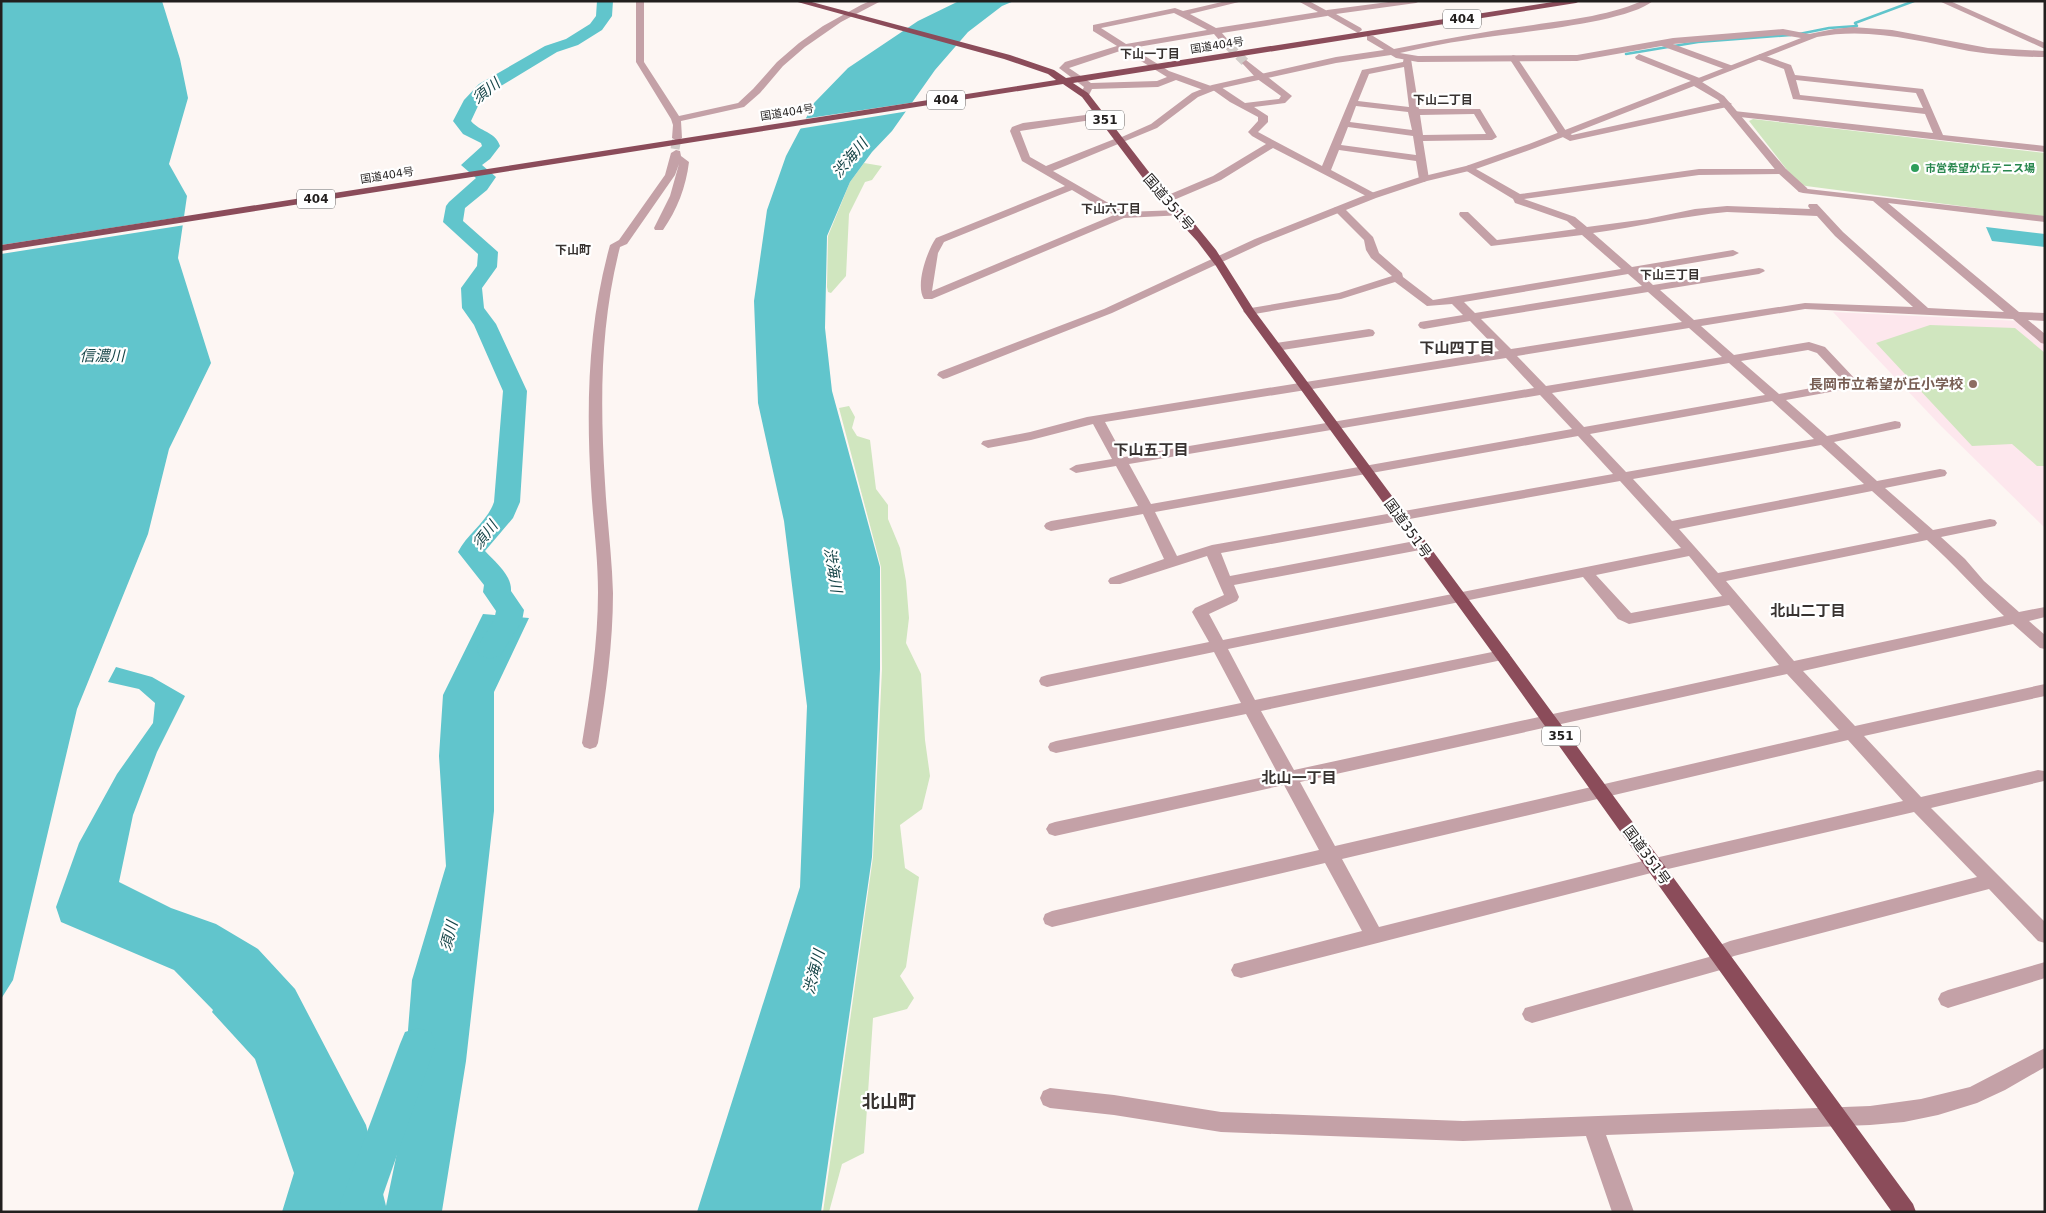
<svg xmlns="http://www.w3.org/2000/svg" width="2046" height="1213" font-family="'DejaVu Sans','Noto Sans JP',sans-serif">
<style>
.education{fill:#fde7ed}
.green{fill:#d0e6bf}
.water{fill:#61c5cc}
.pier{fill:#fdf6f3}
.lines{fill:none;stroke-linecap:round;stroke-linejoin:round}
.stream{stroke:#61c5cc;stroke-width:2.5}
.river{fill:#61c5cc;fill-rule:evenodd}
.minor-tunnel{stroke:#d1cbc8;stroke-width:9;stroke-dasharray:9 4.5;stroke-linecap:butt}
.minor{fill:#c4a1a7;fill-rule:evenodd}
.tertiary{fill:#c4a1a7;fill-rule:evenodd}
.trunk{fill:#8b4c5a;fill-rule:evenodd}
.leisure-dot{fill:#2e9e5b;stroke:#fff;stroke-width:2}
.education-dot{fill:#8d6e63;stroke:#fff;stroke-width:2}
.labels{text-anchor:middle;stroke-width:4.5;stroke-linejoin:round;paint-order:stroke}
.far-street-label{font-size:11px;fill:#221f1e;stroke:#fff}
.far-leisure-label{font-size:11px;font-weight:bold;fill:#27864d;stroke:#fff;text-anchor:start}
.shield{fill:#fff;stroke:#646262;stroke-width:1}
.shield-label{font-size:12px;font-weight:bold;fill:#221f1e}
.far-neighbourhood-label{font-size:12px;font-weight:bold;fill:#383331;stroke:#fff}
.street-label{font-size:14px;fill:#221f1e;stroke:#fff}
.education-label{font-size:14px;font-weight:bold;fill:#785e54;stroke:#fff;text-anchor:end}
.water-label{font-size:15px;font-style:italic;fill:#174548;stroke:#fff}
.neighbourhood-label{font-size:15px;font-weight:bold;fill:#383331;stroke:#fff}
.near-neighbourhood-label{font-size:18px;font-weight:bold;fill:#383331;stroke:#fff}
</style>
<rect width="100%" height="100%" fill="#fdf6f3"/>
<!-- education -->
<polygon class="education" points="1833,312 2019,321 2045,343 2045,528 1940,425"/>
<!-- green -->
<g class="green">
<polygon points="1753,119 2045,153 2045,217 1806,186 1798,184 1749,121"/>
<polygon points="864,163 882,166 872,180 865,182 849,214 846,276 831,293 828,292 827,287 828,236 850,182"/>
<polygon points="1930,325 2015,328 2045,353 2045,466 2037,466 2012,444 1972,446 1876,343"/>
<polygon points="849,406 855,417 852,428 857,436 870,440 876,489 888,505 888,519 900,548 906,581 909,618 906,643 921,674 925,740 930,776 922,809 900,825 905,868 919,877 906,967 900,976 914,998 907,1009 873,1018 864,1153 842,1164 829,1212 823,1212 873,857 882,669 881,567 839,408"/>
</g>
<!-- water -->
<g class="water">
<polygon points="1,1 162,1 180,59 188,98 169,164 187,196 178,258 211,363 169,449 148,534 77,709 13,980 1,999"/>
<polygon points="959,1 1014,1 1002,6 968,32 935,70 892,131 872,152 850,182 827,236 825,328 832,391 880,567 880,669 872,857 821,1212 697,1212 800,887 807,706 784,521 758,403 754,301 767,210 786,156 814,103 848,68 918,21"/>
<polygon points="1986,227 2045,234 2045,247 1992,241"/>
<polygon points="483,614 529,618 494,692 494,811 466,1061 442,1211 282,1212 294,1173 255,1059 212,1012 213,1010 174,970 61,922 56,907 79,843 117,774 153,723 155,703 139,689 108,682 116,667 152,677 185,696 157,752 133,815 119,882 171,908 216,924 258,949 295,989 366,1125 386,1206 399,1143 412,980 446,866 439,756 443,695"/>
</g>
<!-- pier -->
<g class="pier">
<polygon points="916,102 909,111 798,129 803,119"/>
<polygon points="187,216 185,225 1,254 1,245"/>
</g>
<g class="lines">
<!-- stream -->
<g class="stream">
<polyline points="1799,34 1829,28 1857,26 1855,23 1914,1"/>
<polyline points="1626,54 1698,42 1791,35"/>
</g>
<!-- river -->
<g class="river">
<path d="M597,1H613L612,16L602,30L578,45L557,52L491,92L478,106L471,121C480,132 495,131 500,146L490,159L482,165L496,177L487,190L465,208L463,221L498,252L497,267L482,288L484,308L496,324L527,391L520,502L513,518L485,551C495,562 512,575 511,591L524,610L522,621L500,656L490,659L480,656L476,649L494,620L496,611L483,592L484,585L458,552C467,534 488,521 494,502L503,391L474,325L462,308L461,288L477,266L478,254L443,222L446,206L449,202L476,178L461,165L482,146L481,143L463,134L453,121L464,100L479,84L545,46L566,39L590,24L596,16Z"/>
<polygon points="418,1028 431,1032 436,1044 377,1212 337,1212 400,1044 405,1032"/>
</g>
<!-- minor-tunnel -->
<g class="minor-tunnel">
<polyline points="1229,46 1246,63"/>
<polyline points="675,149 677,138"/>
</g>
<!-- minor -->
<g class="minor">
<polygon points="636,1 644,1 644,62 679,116 738,103 753,89 777,62 799,43 823,26 861,5 870,1 881,1 841,22 805,47 783,66 760,93 744,107 681,121 682,138 677,141 672,138 673,125 671,119 636,62"/>
<path d="M1226,1H1243L1190,14L1216,28L1318,12L1298,1H1309L1331,13L1327,16L1222,33L1233,46L1229,49L1226,48L1214,34L1132,48L1169,71L1211,86L1218,85L1245,103L1279,99L1281,96L1256,78L1242,63L1246,60L1292,96L1285,103L1254,107L1268,116V122L1258,132L1322,166L1362,70L1403,62L1404,57L1407,56L1411,59L1419,109H1480L1497,137L1492,140L1423,141L1429,179L1424,182L1419,179L1416,161L1339,150L1331,170L1376,194L1377,196L1372,199L1273,148L1221,180L1169,202H1161L1160,200L1161,198L1213,176L1266,144L1252,136L1248,132L1258,121V117L1230,102L1213,90L1206,91L1176,80L1158,87L1092,89L1088,97L1085,98L1080,95L1084,87L1059,68L1065,62L1117,46L1093,31V25L1175,8L1183,11ZM1174,13L1207,30L1126,44L1101,28ZM1123,50L1167,77L1157,81L1091,83L1069,68ZM1404,67L1409,107L1358,101L1369,74ZM1356,106L1408,112L1412,130L1350,122ZM1474,114L1486,134L1423,135L1420,115ZM1348,127L1413,136L1416,155L1341,145Z"/>
<polygon points="1662,40 1733,66 1734,68 1730,71 1727,70 1659,45 1658,43"/>
<polygon points="1639,54 1702,79 1704,81 1699,84 1696,83 1636,59 1635,57"/>
<path d="M1760,54L1791,65L1795,75L1923,89L1943,135L2045,146V152L1731,116V112L1734,111L1933,133L1925,114L1793,99L1784,69L1757,59L1756,57ZM1796,80L1916,93L1923,108L1800,95Z"/>
<polygon points="1513,55 1516,56 1566,131 1572,135 1727,101 1732,104 1727,107 1570,141 1559,135 1509,58"/>
<path d="M1101,113L1104,114V118L1020,131L1030,157L1046,166L1117,138H1123V142L1053,171L1124,212L1180,210L1184,211L1185,213L1184,215L1124,218L932,299H924C915,285 927,251 936,238L1065,186L1022,161L1010,131L1012,127L1023,123ZM1072,190L1114,215L932,291L938,253L944,242Z"/>
<path d="M676,150L680,151L681,156L689,162C686,187 677,210 663,230H655L654,228L670,196L679,164L675,175L627,244L620,247C600,325 600,403 605,483C607,520 612,556 613,593C613,643 606,693 598,743L596,747L590,749L584,747L582,743C590,693 598,643 598,592C598,557 593,521 591,486C586,405 588,324 610,245L619,240L665,175L671,153Z"/>
<path d="M1469,165L1520,194L1699,169H1786L1787,171L1782,174L1699,175L1524,199L1575,217L1587,227L1647,219L1695,209L1727,206L1810,209L1808,206L1809,204H1817L1843,232L1928,308L2004,312L1873,201L1803,193L1799,192L1798,190L1799,188L2045,216V222L1888,203L2019,312L2045,313V321L2028,320L2045,334V344L2041,343L2013,319L1805,309L1701,326L1734,355L1809,342L1825,347L1857,381L1852,388L1786,400L1827,436L1895,421L1900,422L1901,425L1900,428L1834,442L1877,481L1940,469L1945,470L1947,473L1945,476L1885,488L1933,530L1990,519L1995,520L1997,523L1995,526L1941,537L1965,559L1984,581L2019,612L2045,607V617L2029,621L2045,635V649L2040,648L2013,624L1803,671L1855,726L2045,684V696L1864,736L1921,797L2038,770L2044,771V781L1931,808L2045,922V943L2038,941L1989,889L1734,956L1727,959L1724,969L1717,971L1532,1023L1525,1020L1522,1014L1525,1008L1709,957L1712,948L1730,941L1977,877L1914,812L1655,872L1241,978L1234,976L1231,970L1234,964L1362,931L1325,863L1052,927L1045,924L1043,919L1045,914L1052,911L1319,850L1284,785L1055,836L1049,834L1046,829L1049,824L1055,822L1278,774L1246,714L1056,753L1050,751L1048,747L1050,743L1056,741L1241,703L1214,652L1047,687L1041,685L1039,681L1041,677L1047,675L1209,642L1192,612L1195,608L1224,595L1207,556L1120,584H1110L1108,581L1110,578L1164,559L1143,514L1051,531L1046,529L1044,526L1046,523L1051,521L1138,506L1116,466L1076,473L1069,469L1076,465L1112,459L1093,424L1031,440L988,448L981,444L983,441L1030,432L1087,417L1499,351L1470,321L1424,329L1420,328L1418,325L1420,322L1463,315L1452,304L1427,306L1395,282L1341,299L1249,315L1245,313L1243,311L1245,309L1339,293L1392,276L1371,258L1366,250L1364,240L1335,211L1334,209L1335,207H1343L1373,237L1379,253L1402,273L1403,277L1433,300L1621,269L1582,235L1491,246L1460,216L1459,214L1460,212H1468L1497,240L1576,229L1567,221L1515,203L1513,199L1465,170L1464,168ZM1727,212L1817,216L1835,236L1913,307L1805,303L1694,320L1660,290L1759,274L1765,271L1763,269L1759,268L1653,285L1639,272L1733,256L1739,253L1733,250L1632,267L1593,233C1638,227 1682,216 1727,212ZM1628,274L1642,286L1475,313L1464,302ZM1648,292L1682,322L1511,349L1481,319ZM1689,328L1722,357L1546,386L1517,356ZM1808,350L1817,353L1844,382L1779,394L1741,361ZM1506,358L1534,388L1124,457L1105,422ZM1729,363L1765,395L1584,427L1552,393ZM1540,395L1572,429L1151,504L1129,464ZM1772,401L1814,439L1626,472L1590,434ZM1578,436L1613,474L1212,545L1177,556L1155,512ZM1821,445L1864,484L1672,521L1633,479ZM1620,481L1681,548L1223,640L1209,614L1237,601L1239,597L1234,585L1420,550L1425,548L1427,545L1425,542L1420,540L1230,576L1221,553ZM1872,491L1919,533L1718,573L1679,529ZM1927,540C1954,564 1977,591 2004,616L1794,661L1726,581ZM1689,556L1722,596L1631,613L1596,575ZM1583,577L1618,619L1629,624L1729,605L1779,665L1294,770L1261,711L1502,660L1507,659L1510,655L1507,651L1502,650L1255,700L1228,649ZM1787,674L1839,730L1335,846L1300,782ZM1848,740L1903,801L1655,858L1379,927L1342,859Z"/>
<polygon points="1369,329 1373,330 1375,333 1373,336 1276,351 1270,347 1276,343"/>
<polygon points="2045,962 2045,978 1948,1008 1941,1005 1938,999 1941,993 1948,990"/>
<polygon points="2045,1048 2045,1067 2005,1090 1977,1103 1938,1115 1904,1122 1870,1125 1606,1135 1634,1212 1612,1212 1586,1136 1463,1141 1221,1132 1114,1115 1050,1108 1043,1105 1040,1098 1043,1091 1050,1088 1114,1095 1221,1112 1463,1121 1870,1106 1921,1099 1970,1087"/>
</g>
<!-- tertiary -->
<g class="tertiary">
<polygon points="1396,1 1420,1 1416,3 1336,14 1361,28 1362,30 1358,33 1323,13 1327,10"/>
<path d="M1642,1H1653C1625,24 1508,33 1468,40C1445,43 1423,48 1400,53L1418,56L1577,55L1673,38L1783,29L1809,34L1834,29L1853,27L1892,30L1988,48L2045,51V57C2019,57 1994,55 1969,51C1918,41 1869,27 1817,37L1702,82L1724,96L1786,169L1807,188L1808,190L1807,192H1799L1778,173L1718,100L1694,86L1535,148L1473,170L1427,181L1376,198L1263,243L1112,313L947,378L943,379L937,375L939,372L1104,309L1255,239L1368,194L1420,177L1466,166L1529,144L1801,38L1783,35L1673,44L1577,61L1418,62L1396,58L1391,55L1336,63L1218,89L1198,97L1157,128L1123,142L1120,143L1115,140L1151,124L1192,93L1212,85L1336,57L1384,50L1367,40V36H1373L1394,49C1438,40 1482,32 1526,26C1565,20 1605,17 1642,1Z"/>
<polygon points="1939,1 1950,1 2045,43 2045,49"/>
</g>
<!-- trunk -->
<polygon class="trunk" points="794,1 808,1 1010,55 1054,70 1066,78 1559,1 1580,1 1576,3 1073,83 1088,93 1169,198 1194,223 1216,250 1254,310 1507,651 1913,1204 1916,1212 1892,1212 1497,659 1245,313 1216,266 1197,241 1161,202 1082,97 1063,84 1,251 1,245 1056,80 1048,74 1004,59"/>
</g>
<!-- markers -->
<circle class="leisure-dot" cx="1915" cy="168" r="5"/>
<circle class="education-dot" cx="1973" cy="384" r="5"/>
<g class="labels">
<!-- far-street labels -->
<g class="far-street-label">
<text transform="translate(1217 45) rotate(-9)" y="4">国道404号</text>
<text transform="translate(787 112) rotate(-9)" y="4">国道404号</text>
<text transform="translate(387 175) rotate(-9)" y="4">国道404号</text>
</g>
<!-- far-leisure labels -->
<g class="far-leisure-label">
<text x="1925" y="172">市営希望が丘テニス場</text>
</g>
<!-- shield labels -->
<g class="shield">
<rect x="1443" y="9.5" width="38" height="19" rx="4"/>
<rect x="927" y="90.5" width="38" height="19" rx="4"/>
<rect x="1086" y="110.5" width="38" height="19" rx="4"/>
<rect x="297" y="189.5" width="38" height="19" rx="4"/>
<rect x="1542" y="726.5" width="38" height="19" rx="4"/>
</g>
<g class="shield-label">
<text x="1462" y="23">404</text>
<text x="946" y="104">404</text>
<text x="1105" y="124">351</text>
<text x="316" y="203">404</text>
<text x="1561" y="740">351</text>
</g>
<!-- far-neighbourhood labels -->
<g class="far-neighbourhood-label">
<text x="1150" y="58">下山一丁目</text>
<text x="1443" y="104">下山二丁目</text>
<text x="1111" y="213">下山六丁目</text>
<text x="573" y="254">下山町</text>
<text x="1670" y="279">下山三丁目</text>
</g>
<!-- street labels -->
<g class="street-label">
<text transform="translate(1169 202) rotate(49)" y="5">国道351号</text>
<text transform="translate(1408 528) rotate(54)" y="5">国道351号</text>
<text transform="translate(1647 855) rotate(54)" y="5">国道351号</text>
</g>
<!-- education labels -->
<g class="education-label">
<text x="1963" y="389">長岡市立希望が丘小学校</text>
</g>
<!-- water labels -->
<g class="water-label">
<text transform="translate(486 91) rotate(-39)" y="5">須川</text>
<text transform="translate(850 158) rotate(-50)" y="5">渋海川</text>
<text x="102" y="361">信濃川</text>
<text transform="translate(485 535) rotate(-52)" y="5">須川</text>
<text transform="translate(833 570) rotate(81)" y="5">渋海川</text>
<text transform="translate(449 936) rotate(-76)" y="5">須川</text>
<text transform="translate(814 972) rotate(-76)" y="5">渋海川</text>
</g>
<!-- neighbourhood labels -->
<g class="neighbourhood-label">
<text x="1457" y="353">下山四丁目</text>
<text x="1151" y="455">下山五丁目</text>
<text x="1808" y="616">北山二丁目</text>
<text x="1299" y="783">北山一丁目</text>
</g>
<!-- near-neighbourhood labels -->
<g class="near-neighbourhood-label">
<text x="889" y="1108">北山町</text>
</g>
</g>
<!-- border -->
<rect width="2046" height="1213" fill="none" stroke="#221f1e" stroke-width="5"/>
</svg>
